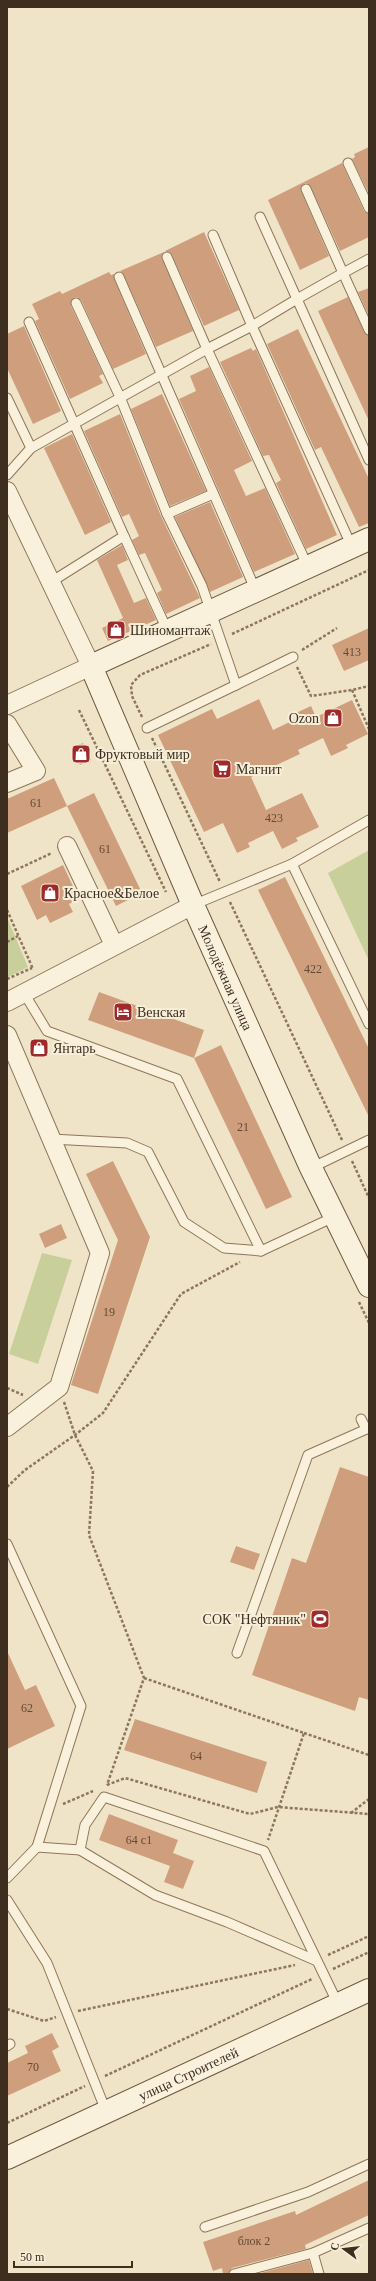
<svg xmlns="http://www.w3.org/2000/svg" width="376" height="2281" font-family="Georgia,serif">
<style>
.green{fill:#c9cf9b}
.building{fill:#cf9f7d}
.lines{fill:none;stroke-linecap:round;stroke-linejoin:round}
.lane-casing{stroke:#8d765c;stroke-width:11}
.street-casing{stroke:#8d765c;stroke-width:20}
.secondary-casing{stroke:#6f573f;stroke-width:24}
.path{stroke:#8d765c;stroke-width:2.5;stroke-dasharray:3 2;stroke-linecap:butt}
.lane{stroke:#faf1dc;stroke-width:9}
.street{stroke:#faf1dc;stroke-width:18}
.secondary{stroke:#faf1dc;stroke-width:22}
.labels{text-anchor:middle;stroke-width:4;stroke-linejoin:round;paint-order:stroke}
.number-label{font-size:12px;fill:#624a37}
.poi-label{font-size:14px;fill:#3d2e20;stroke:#f7eed8;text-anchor:start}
.street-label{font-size:14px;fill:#3d2e20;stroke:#f7eed8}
</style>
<rect width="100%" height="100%" fill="#f0e4c8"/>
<!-- green -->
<g class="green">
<polygon points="369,850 369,961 328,873"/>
<polygon points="7,917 28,967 8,977 7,974"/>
<polygon points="42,1253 72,1260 38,1364 9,1354"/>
</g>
<!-- building -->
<g class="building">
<polygon points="369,147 369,194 352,159 355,157 354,154"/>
<polygon points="342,163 364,211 369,214 369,237 340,251 311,187 307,183 303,184 301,191 329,256 300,270 268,200"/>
<polygon points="204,232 239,310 204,326 172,255 165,251"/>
<polygon points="164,252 162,259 193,331 156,347 124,275 120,271"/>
<polygon points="109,272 111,275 114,274 114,279 146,354 113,369 81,300 77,297 73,298 71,306 103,374 99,376 103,383 70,399 35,321 39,319 32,304 60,291 62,294"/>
<polygon points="369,288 369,316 358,292"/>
<polygon points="348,297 364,332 369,336 369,421 318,311"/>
<polygon points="24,326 61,411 33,424 7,368 7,334"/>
<polygon points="298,329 369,479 369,523 359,527 321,447 315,450 267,344"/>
<polygon points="251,348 253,351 256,349 337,535 306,549 276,483 281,480 269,455 263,456 220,362"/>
<polygon points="209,367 252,461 234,470 246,496 265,488 295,554 254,572 179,399 196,391 190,376"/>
<polygon points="162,394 206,491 170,506 131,409"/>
<polygon points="120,414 161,516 200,598 166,614 157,593 162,590 145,553 139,555 132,540 139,536 129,514 122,517 84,431"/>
<polygon points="72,434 111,522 85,535 44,448"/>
<polygon points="210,502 243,577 210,592 175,517"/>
<polygon points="122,545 128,560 117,565 134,603 146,598 156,620 108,641 102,628 123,618 97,560"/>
<polygon points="369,628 369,660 344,671 332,645"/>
<polygon points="259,699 273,730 298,718 296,713 311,706 316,717 352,700 368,734 346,745 348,748 331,756 323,738 298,750 300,754 251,777 266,810 302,793 319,827 296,838 298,841 282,849 273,831 248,843 250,847 237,853 223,823 204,832 158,735 212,709 217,719"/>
<polygon points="83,743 91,760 80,765 72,748"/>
<polygon points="54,778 67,806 7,833 7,799"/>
<polygon points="94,793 142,893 116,906 67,806"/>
<polygon points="63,865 79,899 69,904 73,912 50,923 46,915 37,920 21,886"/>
<polygon points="285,877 369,1049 369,1117 258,890"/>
<polygon points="99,992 204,1030 194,1058 88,1020"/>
<polygon points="221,1045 292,1197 266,1209 194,1058"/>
<polygon points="113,1161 150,1237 98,1394 71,1385 118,1240 86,1174"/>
<polygon points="61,1224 67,1238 45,1248 39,1234"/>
<polygon points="340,1467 369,1477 369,1700 359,1697 355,1711 252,1675 292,1558 306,1563"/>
<polygon points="236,1546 260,1554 254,1570 230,1562"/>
<polygon points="7,1651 25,1690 36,1685 55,1726 7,1749"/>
<polygon points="135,1719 267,1762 257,1793 124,1750"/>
<polygon points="109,1814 178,1840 173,1853 194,1861 183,1889 164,1882 170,1866 99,1840"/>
<polygon points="52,2033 59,2047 52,2051 61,2071 7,2096 7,2063 28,2053 25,2046"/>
<polygon points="369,2180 369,2215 305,2245 306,2249 232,2268 228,2274 223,2274 222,2268 213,2271 203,2242 295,2211 296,2215"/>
<polygon points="309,2260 313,2274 257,2274"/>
</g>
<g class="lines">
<defs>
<g id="lane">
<polyline points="348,163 369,208"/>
<polyline points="306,189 343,273 369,259"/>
<polyline points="260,217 297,299 343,273 369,330"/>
<polyline points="213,235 252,326 352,547"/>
<polyline points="167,257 207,349 308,567"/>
<polyline points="119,277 256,591"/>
<polyline points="76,303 120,397 167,514 202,586 236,685 293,657"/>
<polyline points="29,322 124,536 51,582"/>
<polyline points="7,398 31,448"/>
<polyline points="7,475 31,448 207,349 252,326 297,299 369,460"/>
<polyline points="167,514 213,494"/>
<polyline points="124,536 163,621"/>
<polyline points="147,728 236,685"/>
<polyline points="369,820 292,864 369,1024"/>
<polyline points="193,905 292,864"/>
<polyline points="24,993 47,1031 177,1079 261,1251 336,1216"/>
<polyline points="51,1139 127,1143 148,1152 184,1222 224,1248 261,1251"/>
<polyline points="311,1168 369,1140"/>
<polyline points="361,1419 366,1429"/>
<polyline points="7,1544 81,1706 37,1847 7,1878"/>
<polyline points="237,1653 308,1455 369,1428"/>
<polyline points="37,1847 80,1850"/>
<polyline points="7,1900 47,1963 106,2111"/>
<polyline points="317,1961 227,1922 155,1895 80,1850 85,1825 104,1797 264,1851 338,2004"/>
<polyline points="7,2046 10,2044"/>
<polyline points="205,2227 308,2192 369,2164"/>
<polyline points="313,2253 369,2228"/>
<polyline points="234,2274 313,2253 319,2274"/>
</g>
<g id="street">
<polyline points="7,491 91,666 7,705"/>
<polyline points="7,724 36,771 7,783"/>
<polyline points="67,846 114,945"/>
<polyline points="7,1002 193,905"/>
<polyline points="7,1035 100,1253 59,1387 7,1427"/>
</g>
<g id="secondary">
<path id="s1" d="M369,539L91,666L193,905L311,1168L369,1286"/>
<path id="s2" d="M7,2158L369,1990"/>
</g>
</defs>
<!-- lane casing -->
<use href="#lane" class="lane-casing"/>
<!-- street casing -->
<use href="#street" class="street-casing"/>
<!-- secondary casing -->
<use href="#secondary" class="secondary-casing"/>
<!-- path -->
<g class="path">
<polyline points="232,634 369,570"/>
<polyline points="302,650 337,628"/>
<polyline points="297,667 311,696 352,690 369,686"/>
<polyline points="352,690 369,729"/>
<polyline points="79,710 166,892"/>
<polyline points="142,717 132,696 131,685 140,675 211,644"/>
<polyline points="152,738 220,882"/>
<polyline points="7,874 52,853"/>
<polyline points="230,902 342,1140"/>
<polyline points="7,910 33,969"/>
<polyline points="7,942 18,936"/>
<polyline points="7,979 32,968"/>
<polyline points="352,1161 369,1198"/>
<polyline points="359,1302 369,1323"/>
<polyline points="7,1388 23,1395"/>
<polyline points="64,1402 75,1435 93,1471 89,1535 144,1678 107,1785"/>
<polyline points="7,1487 25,1470 75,1435 103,1413 181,1294 240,1262"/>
<polyline points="144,1678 304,1733 268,1840"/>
<polyline points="304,1733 369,1755"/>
<polyline points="107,1785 125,1778 250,1814 278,1807 369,1814"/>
<polyline points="63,1804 93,1791"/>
<polyline points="351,1813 369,1799"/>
<polyline points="328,1955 369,1936"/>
<polyline points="333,1969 369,1952"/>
<polyline points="7,2009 44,2021 56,2017"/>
<polyline points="78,2011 295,1965"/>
<polyline points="105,2076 312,1979"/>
<polyline points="7,2123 85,2086"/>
</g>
<!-- lane -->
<use href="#lane" class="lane"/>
<!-- street -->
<use href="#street" class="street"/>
<!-- secondary -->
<use href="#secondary" class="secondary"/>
</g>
<!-- icons -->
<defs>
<symbol id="shop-square" viewBox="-11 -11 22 22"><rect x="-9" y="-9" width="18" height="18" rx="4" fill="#9e2a2b" stroke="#f7eed8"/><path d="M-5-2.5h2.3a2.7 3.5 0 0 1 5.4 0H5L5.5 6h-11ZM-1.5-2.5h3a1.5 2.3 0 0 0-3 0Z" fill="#fff"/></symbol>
<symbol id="supermarket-square" viewBox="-11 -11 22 22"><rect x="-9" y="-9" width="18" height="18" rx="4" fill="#9e2a2b" stroke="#f7eed8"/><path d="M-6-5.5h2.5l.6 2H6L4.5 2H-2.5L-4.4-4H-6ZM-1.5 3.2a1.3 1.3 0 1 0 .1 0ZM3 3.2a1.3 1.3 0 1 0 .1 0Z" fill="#fff"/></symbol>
<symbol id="hotel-square" viewBox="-11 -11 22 22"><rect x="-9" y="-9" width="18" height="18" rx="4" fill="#9e2a2b" stroke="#f7eed8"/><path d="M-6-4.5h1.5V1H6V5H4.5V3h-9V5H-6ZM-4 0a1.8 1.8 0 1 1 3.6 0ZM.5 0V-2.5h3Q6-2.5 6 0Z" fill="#fff"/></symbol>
<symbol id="stadium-square" viewBox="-11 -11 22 22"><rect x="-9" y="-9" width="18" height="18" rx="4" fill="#9e2a2b" stroke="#f7eed8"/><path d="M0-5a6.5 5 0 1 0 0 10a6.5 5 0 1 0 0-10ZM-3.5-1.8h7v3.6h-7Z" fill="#fff"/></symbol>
</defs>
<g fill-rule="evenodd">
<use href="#shop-square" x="105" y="619" width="22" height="22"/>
<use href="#shop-square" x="322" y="707" width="22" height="22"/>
<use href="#shop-square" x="70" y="743" width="22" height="22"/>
<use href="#supermarket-square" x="211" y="758" width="22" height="22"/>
<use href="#shop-square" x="39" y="882" width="22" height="22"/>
<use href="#hotel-square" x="112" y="1001" width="22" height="22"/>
<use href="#shop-square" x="28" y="1037" width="22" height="22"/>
<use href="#stadium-square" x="309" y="1608" width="22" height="22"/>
</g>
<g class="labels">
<!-- number labels -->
<g class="number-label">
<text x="352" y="656">413</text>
<text x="36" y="807">61</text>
<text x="274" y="822">423</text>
<text x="105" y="853">61</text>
<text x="313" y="973">422</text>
<text x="243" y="1131">21</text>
<text x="109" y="1316">19</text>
<text x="27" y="1712">62</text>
<text x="196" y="1760">64</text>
<text x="139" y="1844">64 с1</text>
<text x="33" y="2071">70</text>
<text x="254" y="2245">блок 2</text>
</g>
<!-- poi labels -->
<g class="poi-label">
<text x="130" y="635">Шиномантаж</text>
<text x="319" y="723" text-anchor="end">Ozon</text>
<text x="95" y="759">Фруктовый мир</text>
<text x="236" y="774">Магнит</text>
<text x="64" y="898">Красное&amp;Белое</text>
<text x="137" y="1017">Венская</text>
<text x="53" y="1053">Янтарь</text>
<text x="306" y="1624" text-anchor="end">СОК "Нефтяник"</text>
</g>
<!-- street labels -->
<g class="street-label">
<text dy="5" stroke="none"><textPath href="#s1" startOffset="645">Молодёжная улица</textPath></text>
<text dy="5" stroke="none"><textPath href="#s2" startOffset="200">улица Строителей</textPath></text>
</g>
</g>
<!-- border -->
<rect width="376" height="2281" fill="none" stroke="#3d2e20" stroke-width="16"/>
<!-- north arrow -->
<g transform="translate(344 2249) rotate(285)" stroke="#f7eed8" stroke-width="3" paint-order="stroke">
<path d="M0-3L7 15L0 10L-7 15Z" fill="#3d2e20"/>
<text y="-6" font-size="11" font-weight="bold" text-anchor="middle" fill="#3d2e20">С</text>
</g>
<!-- scale -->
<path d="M14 2261v6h118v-6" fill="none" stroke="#3d2e20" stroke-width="2"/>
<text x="20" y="2261" font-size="12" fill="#3d2e20" stroke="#f7eed8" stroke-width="3" paint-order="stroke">50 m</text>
</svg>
